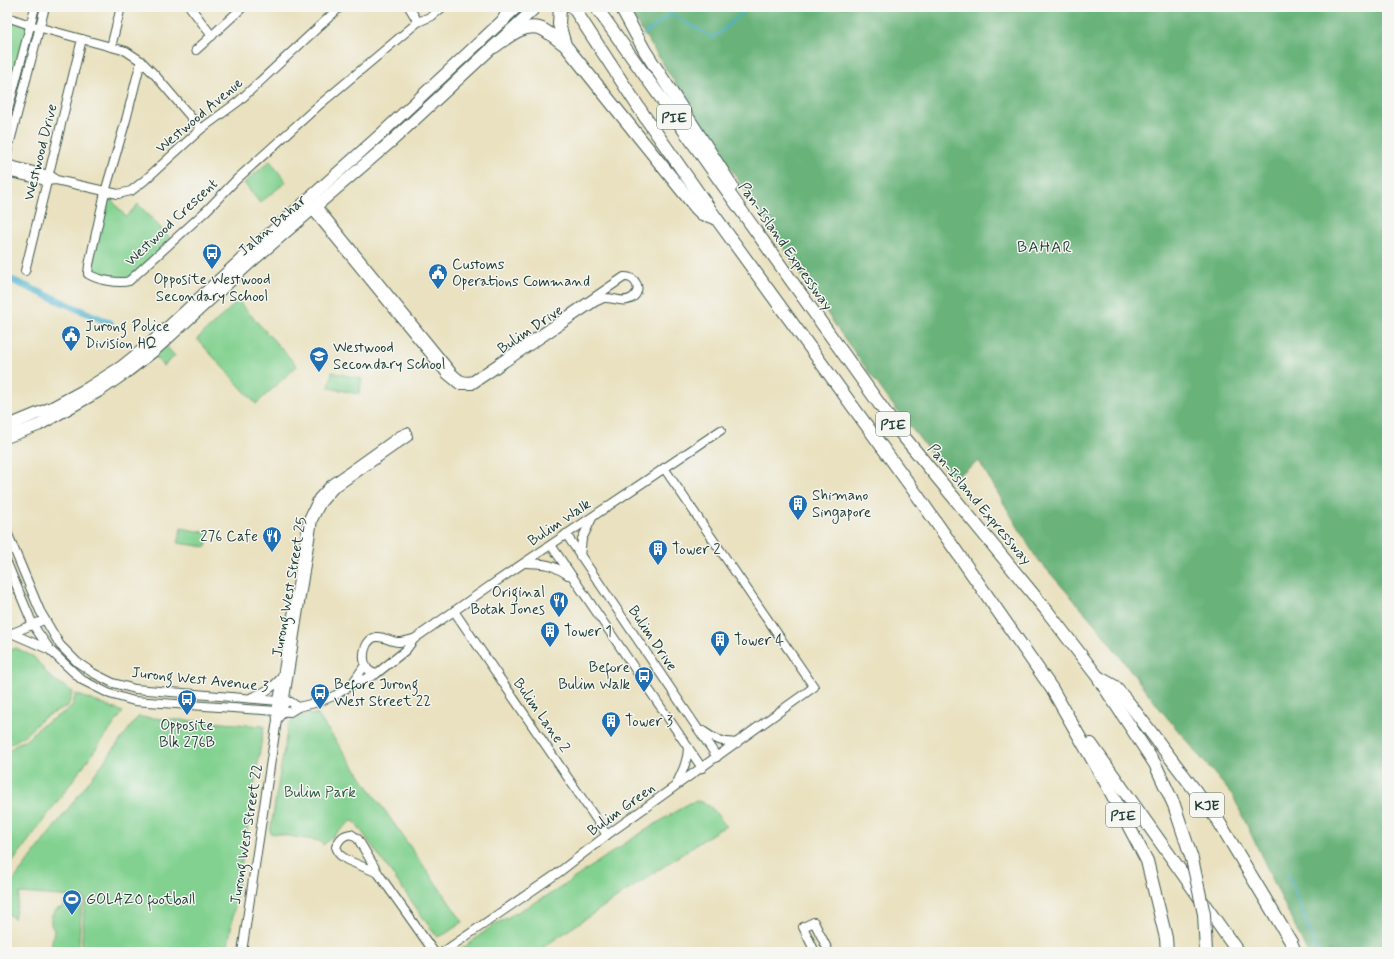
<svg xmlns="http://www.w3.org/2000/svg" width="1394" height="959" font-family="Mynerve,sans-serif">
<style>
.green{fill:#82d190;stroke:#508762}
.forest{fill:#69b37a;stroke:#447857}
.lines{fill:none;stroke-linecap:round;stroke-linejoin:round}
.stream{stroke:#4fb3ce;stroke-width:2}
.canal{stroke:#4fb3ce;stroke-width:7}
.minor-casing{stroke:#3d5649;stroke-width:10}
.major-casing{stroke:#3d5649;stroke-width:13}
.highway-casing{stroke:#3d5649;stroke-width:14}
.minor{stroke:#fff;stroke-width:8}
.major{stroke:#fff;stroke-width:11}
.highway{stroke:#fff;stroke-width:12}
.highway-bridge-casing{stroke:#3d5649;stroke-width:14;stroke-linecap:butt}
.highway-bridge{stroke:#fff;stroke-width:12}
.labels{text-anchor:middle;stroke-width:3;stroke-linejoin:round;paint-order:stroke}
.shield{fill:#f6f6f2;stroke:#60746d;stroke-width:1}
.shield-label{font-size:14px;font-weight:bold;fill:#1f3d34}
.street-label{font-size:15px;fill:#1f3d34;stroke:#f6f6f2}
.poi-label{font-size:15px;fill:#1f3d34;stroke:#f6f6f2;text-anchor:start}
.park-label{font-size:15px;fill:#335b46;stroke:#f6f6f2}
.neighbourhood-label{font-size:16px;letter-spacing:1px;fill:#1f3d34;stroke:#f6f6f2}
</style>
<rect width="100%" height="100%" fill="#f6f6f2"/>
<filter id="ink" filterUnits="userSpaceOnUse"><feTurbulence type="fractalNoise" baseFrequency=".025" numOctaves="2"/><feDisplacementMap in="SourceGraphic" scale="8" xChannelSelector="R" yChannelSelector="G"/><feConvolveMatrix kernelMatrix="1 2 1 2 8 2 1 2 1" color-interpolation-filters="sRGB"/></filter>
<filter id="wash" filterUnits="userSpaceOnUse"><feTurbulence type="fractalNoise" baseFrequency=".012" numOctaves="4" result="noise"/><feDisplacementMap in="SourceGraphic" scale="16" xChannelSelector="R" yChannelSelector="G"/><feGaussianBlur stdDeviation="0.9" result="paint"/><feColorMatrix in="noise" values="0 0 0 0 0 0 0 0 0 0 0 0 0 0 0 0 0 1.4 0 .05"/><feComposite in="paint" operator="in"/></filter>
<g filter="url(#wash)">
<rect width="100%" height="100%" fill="#e9e1bf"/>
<!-- green -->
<g class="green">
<polygon points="7,17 30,25 7,110"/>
<polygon points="270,161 286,182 260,203 244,183"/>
<polygon points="105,192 126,217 138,204 172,240 130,280 88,274"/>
<polygon points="238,301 297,366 256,404 197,339"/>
<polygon points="164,344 175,356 163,366 153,354"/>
<polygon points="332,372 362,379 359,394 329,388"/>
<polygon points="181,528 209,533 206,547 178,543"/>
<polygon points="16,648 34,657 50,677 73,692 68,706 43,718 24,736 7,746 7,651"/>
<polygon points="76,694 123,712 7,870 7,752 18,743 25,741 39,727 71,708"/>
<polygon points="317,714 463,922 445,934 437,937 355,822 351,821 323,845 320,841 270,833 288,725 297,716"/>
<polygon points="138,717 264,726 227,952 81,952 85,898 20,893 14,919 7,913 7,889"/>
<path d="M697,801C712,803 717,815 726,826L715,832L536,952H458L492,926L554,892L627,842L689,803Z"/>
<polygon points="64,903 82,904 78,952 51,949 54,930 51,925 51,916 57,909 64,907"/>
</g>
<!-- forest -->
<polygon class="forest" points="627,7 714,7 719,12 725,7 1387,7 1387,952 1307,952 1233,796 1160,709 1095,624 1035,556 979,461 954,478 928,449 895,408 839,331 705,130"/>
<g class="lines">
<!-- stream -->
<g class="stream">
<polyline points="643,35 671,14 714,38 749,7"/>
<polyline points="1287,872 1318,952"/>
</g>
<!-- canal -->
<polyline class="canal" points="7,278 110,323"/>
</g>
</g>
<g filter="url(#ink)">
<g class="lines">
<defs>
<g id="minor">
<polyline points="190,7 212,36"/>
<polyline points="409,7 418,22"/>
<polyline points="7,17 30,25 126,51 141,61 155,75 201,129"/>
<polyline points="111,47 121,7"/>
<polyline points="196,50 243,7"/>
<path d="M141,61L126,120L105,192L89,265L88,274C98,280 119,284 129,281L207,210L237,179L318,106L418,22L432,16L443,7"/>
<polyline points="7,114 35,7"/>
<polyline points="7,153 45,7"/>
<polyline points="7,164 49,175 53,177"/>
<polyline points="7,172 47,181 56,180 118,194 131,191 145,180 201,129 239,101 340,7"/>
<path d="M312,210L447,375L459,385H472L595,302C597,301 601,299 604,298C613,297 623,304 632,298C643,290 636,276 624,277L473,380C463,383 458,378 452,372L317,206"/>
<polyline points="25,271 82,39"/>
<polyline points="7,532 40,611 60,645 77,662 93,673 113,683 135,689 291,702 298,707"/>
<polyline points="566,534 717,757"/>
<polyline points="551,545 702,768"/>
<polyline points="580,556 582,539 592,518"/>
<polyline points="7,563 33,625 51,651 82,680 110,694 134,701 290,712 298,707 319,702 336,695 350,686 376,674 406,650 414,639 497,581 721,430"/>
<path d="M525,563C547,564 550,563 568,575"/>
<polyline points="454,611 607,835"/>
<polyline points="11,633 50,650"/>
<polyline points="10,634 44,620"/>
<path d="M376,674C370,672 367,670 365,664C362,654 365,640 376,637C384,636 391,642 398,642C403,642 409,640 414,639"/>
<polyline points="352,684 365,665"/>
<path d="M252,697C265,692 273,688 282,677"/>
<path d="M703,731C713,739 724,743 737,743"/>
<path d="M676,785C682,772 688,761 688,747"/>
<path d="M378,873L347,860L340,855L336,847C339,840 342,835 351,834L358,839L378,873L434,952"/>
<polyline points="242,952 277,720 276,711 278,701 308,519 318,498 330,485 400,435 407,432 408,437 334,489 321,504 313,520 283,711 277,720"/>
<polyline points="443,952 558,873 607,835 814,687 664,468"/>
<polyline points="815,952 803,927 814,922 829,952"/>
</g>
<g id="major">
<polyline points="7,426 53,407 88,388 121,367 152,342 247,254 382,133 517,7"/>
<polyline points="7,437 39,425 101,390 128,371 155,350 251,262 393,140 536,7"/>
</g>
<g id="highway">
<polyline points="560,7 559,24 565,45"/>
<polyline points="573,7 645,117 716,218 917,495 1052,689 1107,785 1147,861 1166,938 1167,952"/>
<polyline points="596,7 895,426 1047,611 1097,676 1155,764 1174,805 1192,859"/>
<polyline points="621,7 645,51 732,186"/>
<polyline points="503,21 510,7"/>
<path d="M494,47C507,38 522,24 539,28C546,29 558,41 565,45L696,208L702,214L716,218"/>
<polyline points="1100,678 1114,686 1128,702 1219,822 1291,942 1295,952"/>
<polyline points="1091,744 1238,952"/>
</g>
</defs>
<!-- minor casing -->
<use href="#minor" class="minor-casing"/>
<!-- major casing -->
<use href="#major" class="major-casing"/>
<!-- highway casing -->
<use href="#highway" class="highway-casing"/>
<!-- minor -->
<use href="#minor" class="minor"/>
<!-- major -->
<use href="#major" class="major"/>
<!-- highway -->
<use href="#highway" class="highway"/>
<defs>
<polyline id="highway-bridge" points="1192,859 1204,914 1206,952"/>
</defs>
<!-- highway-bridge casing -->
<use href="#highway-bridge" class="highway-bridge-casing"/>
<!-- highway-bridge -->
<use href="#highway-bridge" class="highway-bridge"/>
</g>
</g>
<!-- icons -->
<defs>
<symbol id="bus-pin" viewBox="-11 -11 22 30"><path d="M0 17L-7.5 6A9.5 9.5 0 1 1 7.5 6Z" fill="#1f6fb2" stroke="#f6f6f2"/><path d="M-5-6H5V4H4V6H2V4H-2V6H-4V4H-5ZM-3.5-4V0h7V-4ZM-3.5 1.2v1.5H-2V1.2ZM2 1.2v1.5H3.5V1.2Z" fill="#fff"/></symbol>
<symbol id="civic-pin" viewBox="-11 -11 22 30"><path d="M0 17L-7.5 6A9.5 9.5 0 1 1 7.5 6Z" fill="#1f6fb2" stroke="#f6f6f2"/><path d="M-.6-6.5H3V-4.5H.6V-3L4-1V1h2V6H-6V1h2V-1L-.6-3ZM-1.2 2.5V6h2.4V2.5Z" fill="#fff"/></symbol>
<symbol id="school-pin" viewBox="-11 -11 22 30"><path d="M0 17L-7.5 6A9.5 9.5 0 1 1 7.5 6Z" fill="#1f6fb2" stroke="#f6f6f2"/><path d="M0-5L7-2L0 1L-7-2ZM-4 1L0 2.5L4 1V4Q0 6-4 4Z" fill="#fff"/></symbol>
<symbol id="building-pin" viewBox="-11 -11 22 30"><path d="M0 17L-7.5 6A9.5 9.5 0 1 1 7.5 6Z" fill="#1f6fb2" stroke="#f6f6f2"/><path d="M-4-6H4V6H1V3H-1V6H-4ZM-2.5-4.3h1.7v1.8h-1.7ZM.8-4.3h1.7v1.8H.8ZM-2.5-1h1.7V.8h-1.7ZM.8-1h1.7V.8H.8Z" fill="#fff"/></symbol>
<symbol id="restaurant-pin" viewBox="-11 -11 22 30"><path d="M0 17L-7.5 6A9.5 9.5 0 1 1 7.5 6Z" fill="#1f6fb2" stroke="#f6f6f2"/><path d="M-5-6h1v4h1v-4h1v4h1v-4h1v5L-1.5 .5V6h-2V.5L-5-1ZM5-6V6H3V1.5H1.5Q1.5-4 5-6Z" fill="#fff"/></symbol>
<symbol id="stadium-pin" viewBox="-11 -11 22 30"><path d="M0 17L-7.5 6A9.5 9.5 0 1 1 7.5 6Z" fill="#1f6fb2" stroke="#f6f6f2"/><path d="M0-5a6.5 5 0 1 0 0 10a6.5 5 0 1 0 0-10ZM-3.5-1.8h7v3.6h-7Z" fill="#fff"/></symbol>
</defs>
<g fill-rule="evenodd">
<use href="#bus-pin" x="201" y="242" width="22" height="30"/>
<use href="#civic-pin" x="427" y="262" width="22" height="30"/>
<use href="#civic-pin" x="60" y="324" width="22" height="30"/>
<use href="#school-pin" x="308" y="345" width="22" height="30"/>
<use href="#building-pin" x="787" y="493" width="22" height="30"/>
<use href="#restaurant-pin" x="261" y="525" width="22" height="30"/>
<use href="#building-pin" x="647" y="538" width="22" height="30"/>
<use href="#restaurant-pin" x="548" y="590" width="22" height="30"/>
<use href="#building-pin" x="539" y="620" width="22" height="30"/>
<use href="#building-pin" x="709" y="629" width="22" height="30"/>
<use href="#bus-pin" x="633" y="665" width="22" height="30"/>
<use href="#bus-pin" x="309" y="682" width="22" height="30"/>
<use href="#bus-pin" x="176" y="688" width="22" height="30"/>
<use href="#building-pin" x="600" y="710" width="22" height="30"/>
<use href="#stadium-pin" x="61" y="888" width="22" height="30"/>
</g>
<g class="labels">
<!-- shield labels -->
<g class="shield">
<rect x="657" y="105" width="34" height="24" rx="3"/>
<rect x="876" y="412" width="34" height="24" rx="3"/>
<rect x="1190" y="793" width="34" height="24" rx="3"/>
<rect x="1106" y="803" width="34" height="24" rx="3"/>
</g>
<g class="shield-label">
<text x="674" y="122">PIE</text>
<text x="893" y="429">PIE</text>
<text x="1207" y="810">KJE</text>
<text x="1123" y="820">PIE</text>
</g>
<!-- street labels -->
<g class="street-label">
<text transform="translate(199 115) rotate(-40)" y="5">Westwood Avenue</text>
<text transform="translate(40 152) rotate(-76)" y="5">Westwood Drive</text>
<text transform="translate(171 222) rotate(-43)" y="5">Westwood Crescent</text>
<text transform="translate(272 225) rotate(-41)" y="5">Jalan Bahar</text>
<text transform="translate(786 246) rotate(55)" y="5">Pan-Island Expressway</text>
<text transform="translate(530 329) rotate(-34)" y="5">Bulim Drive</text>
<text transform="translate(980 504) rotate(50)" y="5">Pan-Island Expressway</text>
<text transform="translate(559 522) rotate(-34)" y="5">Bulim Walk</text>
<text transform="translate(289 587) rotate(-80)" y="5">Jurong West Street 25</text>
<text transform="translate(653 638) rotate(56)" y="5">Bulim Drive</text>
<text transform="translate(200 679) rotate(6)" y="5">Jurong West Avenue 3</text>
<text transform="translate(542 715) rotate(55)" y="5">Bulim Lane 2</text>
<text transform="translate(621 809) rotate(-36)" y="5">Bulim Green</text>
<text transform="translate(246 834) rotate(-81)" y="5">Jurong West Street 22</text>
</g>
<!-- poi labels -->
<g class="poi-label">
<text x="452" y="269">Customs<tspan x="452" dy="17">Operations Command</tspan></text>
<text x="212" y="284" text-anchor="middle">Opposite Westwood<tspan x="212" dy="17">Secondary School</tspan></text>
<text x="85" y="331">Jurong Police<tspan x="85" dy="17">Division HQ</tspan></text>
<text x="333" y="352">Westwood<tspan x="333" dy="17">Secondary School</tspan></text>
<text x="812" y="500">Shimano<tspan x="812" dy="17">Singapore</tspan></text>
<text x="258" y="541" text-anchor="end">276 Cafe</text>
<text x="672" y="554">Tower 2</text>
<text x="545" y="597" text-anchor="end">Original<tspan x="545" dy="17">Botak Jones</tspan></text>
<text x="564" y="636">Tower 1</text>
<text x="734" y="645">Tower 4</text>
<text x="630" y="672" text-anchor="end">Before<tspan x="630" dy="17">Bulim Walk</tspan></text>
<text x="334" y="689">Before Jurong<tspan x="334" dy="17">West Street 22</tspan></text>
<text x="625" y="726">Tower 3</text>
<text x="187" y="730" text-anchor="middle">Opposite<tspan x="187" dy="17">Blk 276B</tspan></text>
<text x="86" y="904">GOLAZO football</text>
</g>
<!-- park labels -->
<g class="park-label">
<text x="320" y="797">Bulim Park</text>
</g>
<!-- neighbourhood labels -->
<g class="neighbourhood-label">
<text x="1045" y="252">BAHAR</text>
</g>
</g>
<!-- margin -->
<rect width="1394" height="959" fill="none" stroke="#f6f6f2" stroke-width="24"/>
</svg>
